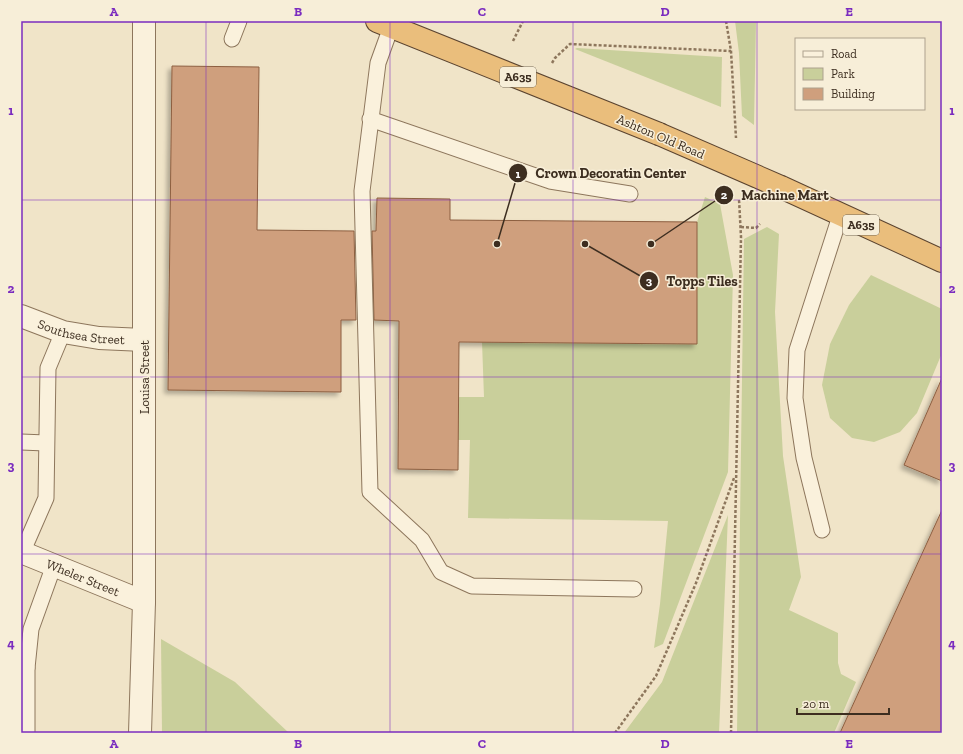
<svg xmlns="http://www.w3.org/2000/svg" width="963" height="754" font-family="'Zilla Slab',serif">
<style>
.green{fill:#c9cf9b}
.building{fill:#cf9f7d;stroke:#8d5f41;filter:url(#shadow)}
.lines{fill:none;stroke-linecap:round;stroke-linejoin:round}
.service-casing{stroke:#8d765c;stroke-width:17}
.minor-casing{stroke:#8d765c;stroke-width:24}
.trunk-casing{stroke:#5b4430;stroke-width:24}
.path{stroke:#8d765c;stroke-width:2.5;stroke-dasharray:3 2;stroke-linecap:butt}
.service{stroke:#faf1dc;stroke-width:15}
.minor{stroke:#faf1dc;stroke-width:22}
.trunk{stroke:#eabe7c;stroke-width:22}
.trunk-bridge-casing{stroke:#5b4430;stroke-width:24;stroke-linecap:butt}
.trunk-bridge{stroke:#eabe7c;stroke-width:22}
.grid{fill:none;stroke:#7b2cbf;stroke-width:1;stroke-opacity:0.55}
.labels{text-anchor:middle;stroke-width:3;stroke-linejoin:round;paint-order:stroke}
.shield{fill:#f7eed8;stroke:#756857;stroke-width:1}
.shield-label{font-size:12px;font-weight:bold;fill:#3d2e20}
.street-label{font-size:13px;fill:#3d2e20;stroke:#f7eed8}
.leader{fill:none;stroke:#3d2e20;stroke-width:1.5}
.callout-dot{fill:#3d2e20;stroke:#f7eed8;stroke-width:1.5}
.mark-label{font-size:12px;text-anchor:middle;font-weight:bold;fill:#fff}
.callout-label{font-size:14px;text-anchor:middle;font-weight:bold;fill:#3d2e20;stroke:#f7eed8;stroke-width:3;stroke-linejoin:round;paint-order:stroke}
.neatline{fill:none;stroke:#7b2cbf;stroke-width:1.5}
.grid-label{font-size:13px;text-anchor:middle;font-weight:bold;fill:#7b2cbf}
</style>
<defs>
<filter id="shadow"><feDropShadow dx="-3.5" dy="3.5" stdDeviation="2" flood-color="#0004"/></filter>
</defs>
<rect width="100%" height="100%" fill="#f0e4c8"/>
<!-- green -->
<g class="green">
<polygon points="735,21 756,21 754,125 742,116 739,53"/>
<polygon points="577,48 722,57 721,107 575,49"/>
<polygon points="705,197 720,204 733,275 728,472 663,644 654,648 660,604 668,521 468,518 470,440 458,440 459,397 484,397 482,342 696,344 697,222"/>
<polygon points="767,227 779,234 775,312 783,456 801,577 789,610 838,633 838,663 841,674 856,682 834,733 737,733 744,239"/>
<polygon points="871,275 942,309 942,353 917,413 900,432 874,442 852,438 830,418 822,385 830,344 849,305"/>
<polygon points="728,515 719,733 624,733 662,682"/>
<polygon points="161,639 235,682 289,733 162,733"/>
</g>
<!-- building -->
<g class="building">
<polygon points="172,66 259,67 257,230 354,231 356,320 341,320 341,392 168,390"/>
<polygon points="377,198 450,199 450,220 697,222 697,344 459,342 458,470 398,469 399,321 374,320 372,231 376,231"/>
<polygon points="942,378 942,481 904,465"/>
<polygon points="942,510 942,733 840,733"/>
</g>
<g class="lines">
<defs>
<g id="service">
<polyline points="391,27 378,63 362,191 370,492 422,540 441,572 472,586 634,589"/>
<polyline points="232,39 239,21"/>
<polyline points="370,119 550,181 630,194"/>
<polyline points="21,442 46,443"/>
<polyline points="822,530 804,458 795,398 797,350 840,216"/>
<polyline points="22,553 46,498 48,368 63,332"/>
<polyline points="21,666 27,668 27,733"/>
<polyline points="27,668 31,629 54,565"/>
</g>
<g id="minor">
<path id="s1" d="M21,316L63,332L99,338L144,340"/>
<path id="s2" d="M21,552L144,602"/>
<polyline points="140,733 144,602 144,21"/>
</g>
<g id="trunk">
<polyline points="377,21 659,134"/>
<polyline points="781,187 942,261"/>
</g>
</defs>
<!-- service casing -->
<use href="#service" class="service-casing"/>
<!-- minor casing -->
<use href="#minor" class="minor-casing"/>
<!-- trunk casing -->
<use href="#trunk" class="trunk-casing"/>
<!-- path -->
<g class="path">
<polyline points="726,21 731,51 736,138"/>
<polyline points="513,41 523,21"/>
<polyline points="552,63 555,58 570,44 731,51"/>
<polyline points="741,227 756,228 760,224"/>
<polyline points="615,733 656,676 696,583 734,478"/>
<polyline points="731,733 741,237 739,199"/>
</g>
<!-- service -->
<use href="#service" class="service"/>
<!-- minor -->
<use href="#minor" class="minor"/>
<!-- trunk -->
<use href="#trunk" class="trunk"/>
<defs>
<polyline id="trunk-bridge" points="659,134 781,187"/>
</defs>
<!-- trunk-bridge casing -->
<use href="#trunk-bridge" class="trunk-bridge-casing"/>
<!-- trunk-bridge -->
<use href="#trunk-bridge" class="trunk-bridge"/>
</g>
<!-- grid -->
<path class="grid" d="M206,21V733M390,21V733M573,21V733M757,21V733M21,200H942M21,377H942M21,554H942"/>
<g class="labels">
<!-- shield labels -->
<g class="shield">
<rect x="500" y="67" width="36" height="20" rx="3"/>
<rect x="843" y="215" width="36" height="20" rx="3"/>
</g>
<g class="shield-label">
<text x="518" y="81">A635</text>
<text x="861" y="229">A635</text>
</g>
<!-- street labels -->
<g class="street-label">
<text transform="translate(661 136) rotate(23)" y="5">Ashton Old Road</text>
<text dy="5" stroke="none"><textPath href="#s1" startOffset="63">Southsea Street</textPath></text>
<text transform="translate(144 377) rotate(-90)" y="5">Louisa Street</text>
<text dy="5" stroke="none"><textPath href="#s2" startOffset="67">Wheler Street</textPath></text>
</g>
</g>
<!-- callouts -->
<path class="leader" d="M497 244L518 173M651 244L724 195M585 244L649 281"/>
<g class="callout-dot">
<circle cx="497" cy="244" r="4"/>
<circle cx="651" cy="244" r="4"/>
<circle cx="585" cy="244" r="4"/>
<circle cx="518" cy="173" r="10"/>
<circle cx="724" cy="195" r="10"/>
<circle cx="649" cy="281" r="10"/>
</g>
<g class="mark-label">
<text x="518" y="178">1</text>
<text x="724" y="199">2</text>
<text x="649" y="285">3</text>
</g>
<g class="callout-label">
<text x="611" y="178">Crown Decoratin Center</text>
<text x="785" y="200">Machine Mart</text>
<text x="702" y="286">Topps Tiles</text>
</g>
<!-- border -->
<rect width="963" height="754" fill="none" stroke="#f7eed8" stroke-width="44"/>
<!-- legend -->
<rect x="795" y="38" width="130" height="72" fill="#f7eed8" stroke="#ada18e"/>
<rect x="803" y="51" width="20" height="6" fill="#faf1dc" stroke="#ada18e"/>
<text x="831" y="58" font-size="12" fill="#3d2e20">Road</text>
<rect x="803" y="68" width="20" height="12" fill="#c9cf9b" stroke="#ada18e"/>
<text x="831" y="78" font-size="12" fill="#3d2e20">Park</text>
<rect x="803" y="88" width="20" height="12" fill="#cf9f7d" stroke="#ada18e"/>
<text x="831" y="98" font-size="12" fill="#3d2e20">Building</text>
<!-- scale -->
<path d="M797 708v6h92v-6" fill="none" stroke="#3d2e20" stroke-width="2"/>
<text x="803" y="708" font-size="12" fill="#3d2e20" stroke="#f7eed8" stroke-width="3" paint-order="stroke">20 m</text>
<rect x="22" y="22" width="919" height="710" class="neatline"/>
<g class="grid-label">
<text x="114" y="16">A</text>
<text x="298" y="16">B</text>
<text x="482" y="16">C</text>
<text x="665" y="16">D</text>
<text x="849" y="16">E</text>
<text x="11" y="115">1</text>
<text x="952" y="115">1</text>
<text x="11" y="293">2</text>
<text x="952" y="293">2</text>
<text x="11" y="470">3</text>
<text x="952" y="470">3</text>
<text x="11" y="648">4</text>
<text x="952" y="648">4</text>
<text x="114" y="748">A</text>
<text x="298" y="748">B</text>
<text x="482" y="748">C</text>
<text x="665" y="748">D</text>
<text x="849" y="748">E</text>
</g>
</svg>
